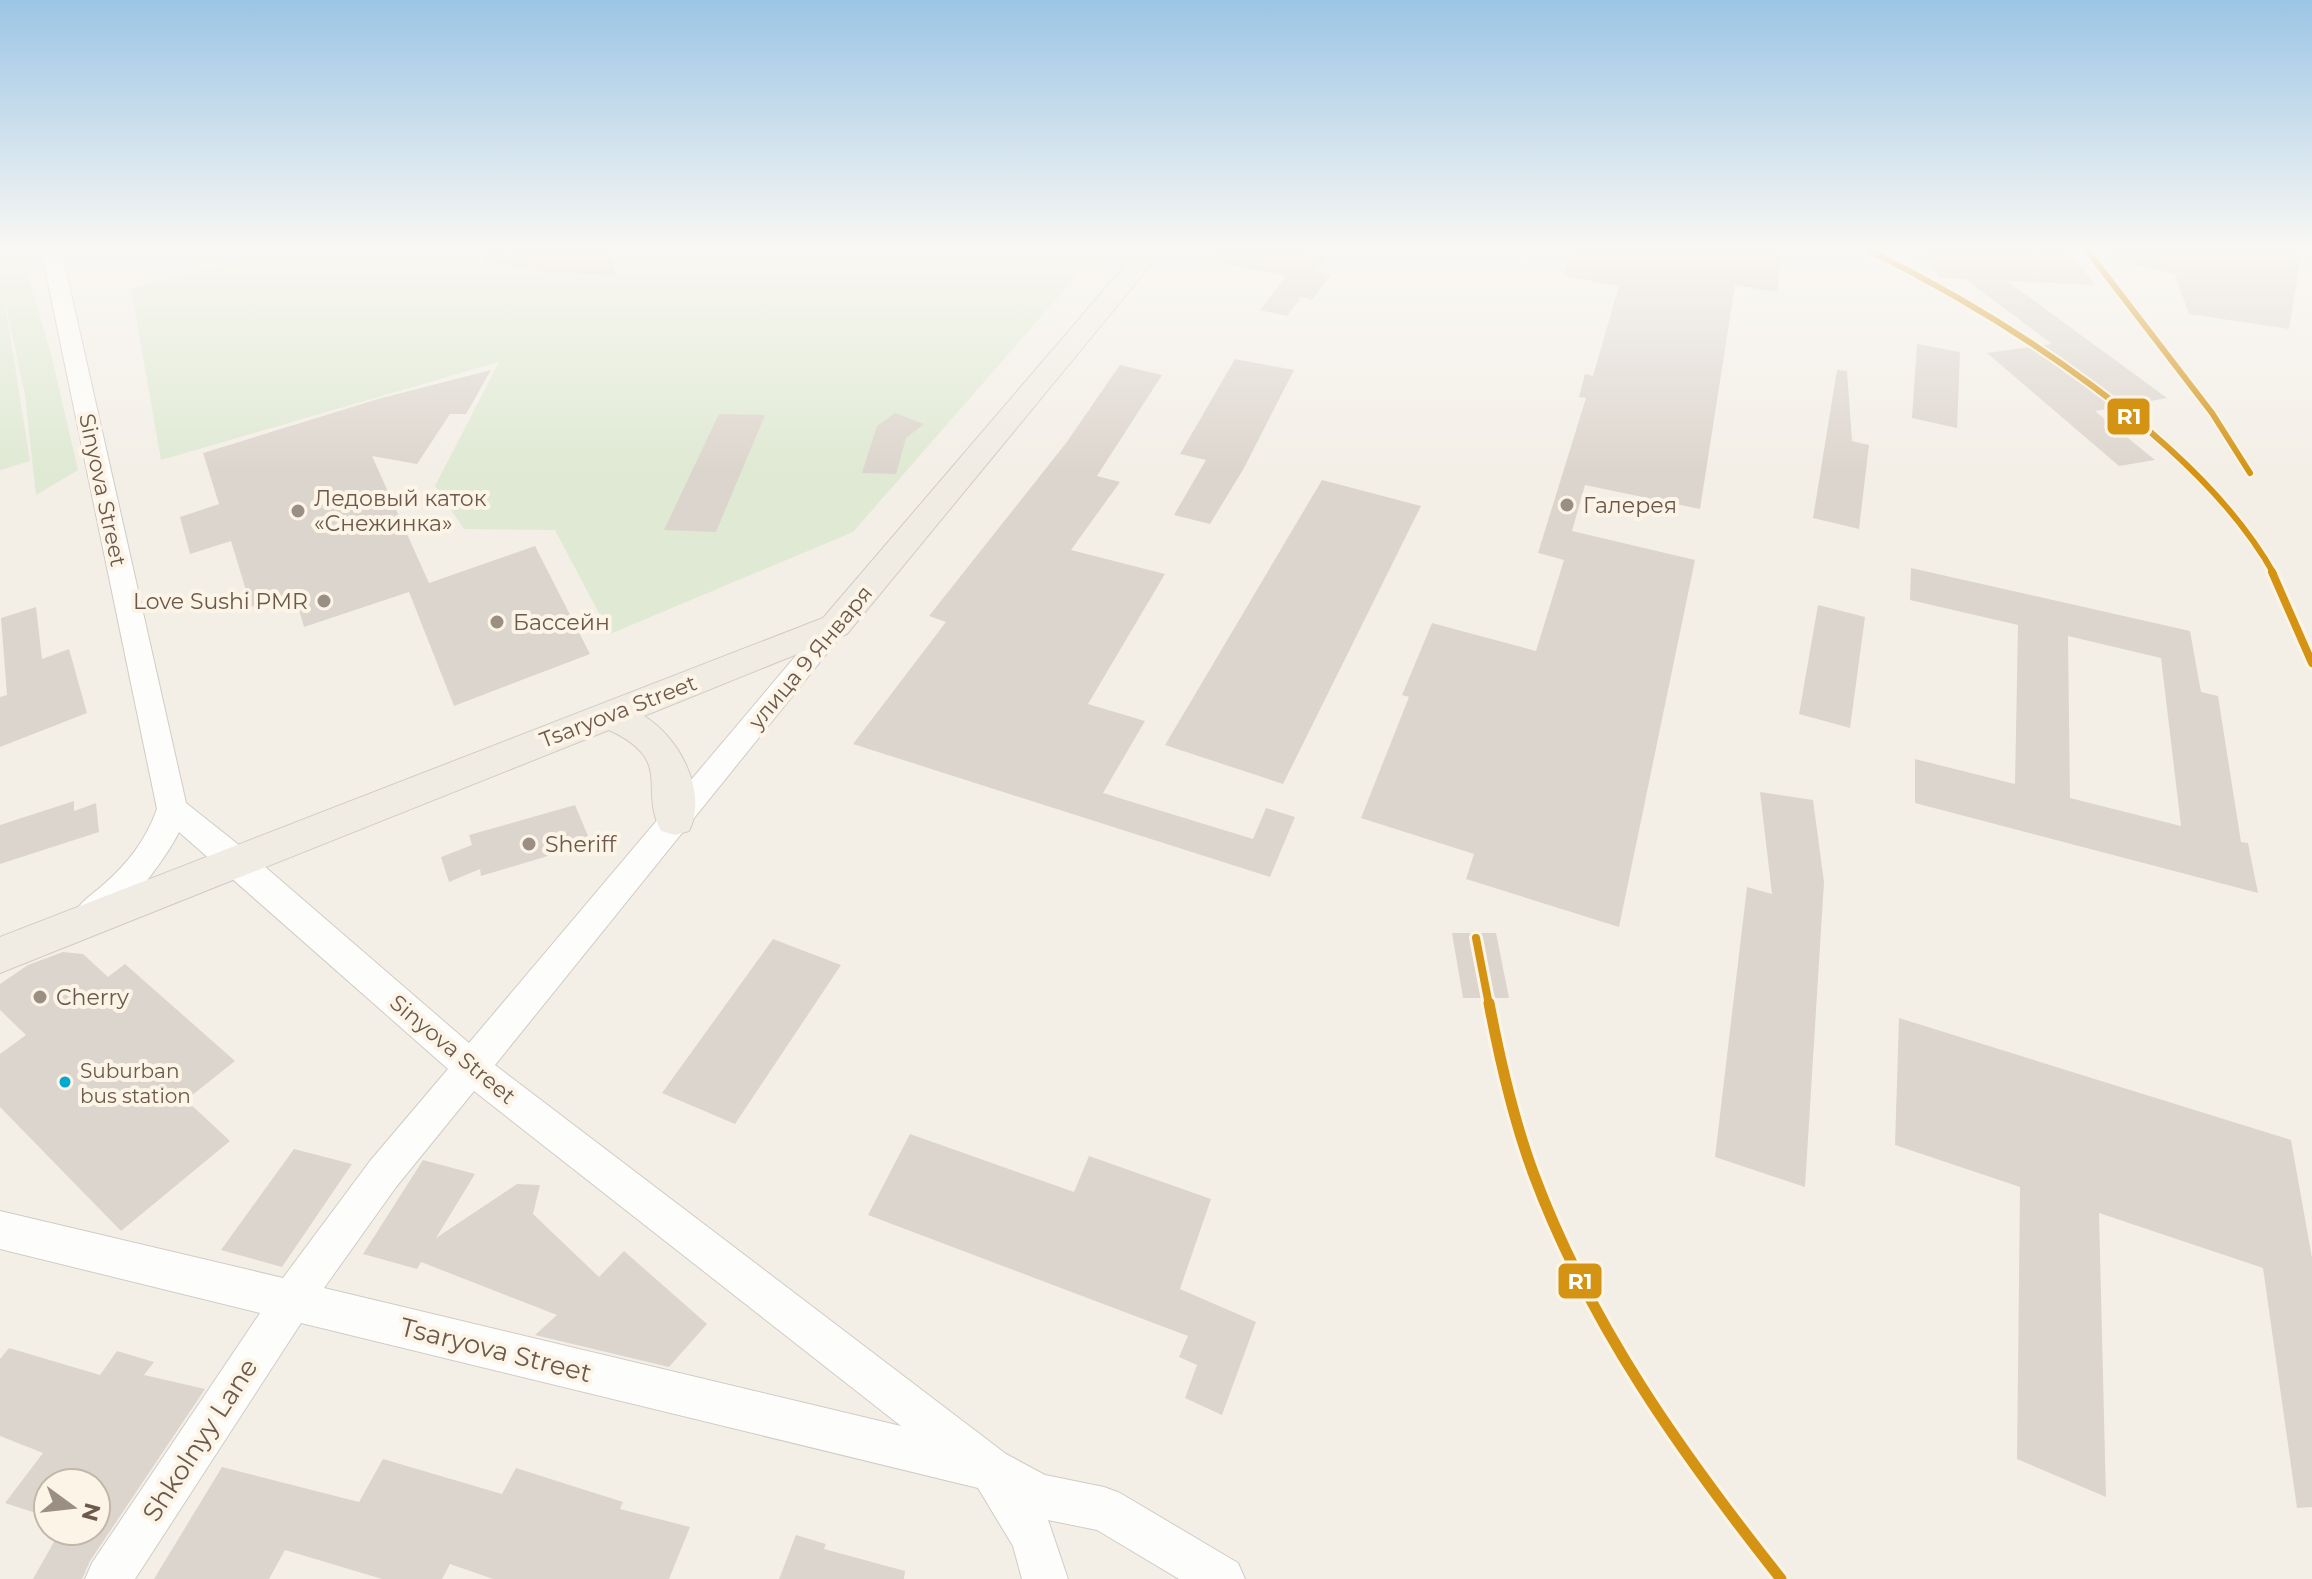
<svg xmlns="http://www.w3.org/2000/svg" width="2312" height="1579" font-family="Montserrat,sans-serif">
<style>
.green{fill:#dfe9d3}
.building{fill:#dcd5cd;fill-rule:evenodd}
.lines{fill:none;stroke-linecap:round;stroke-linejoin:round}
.minor-casing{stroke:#d1cbc4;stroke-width:2}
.major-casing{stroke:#d2cbc5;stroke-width:2}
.minor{fill:#fdfdfb;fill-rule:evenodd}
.major{fill:#f0ece4;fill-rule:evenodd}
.rail-1-far2-casing{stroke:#fcf5e7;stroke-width:10}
.rail-1-far1-casing{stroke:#fcf5e7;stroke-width:14}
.rail-1-casing{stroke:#fcf5e7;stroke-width:17}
.rail-1-far2{stroke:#d49313;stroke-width:6}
.rail-1-far1{stroke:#d49313;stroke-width:8}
.rail-1{stroke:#d49313;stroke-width:11}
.poi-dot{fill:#9b8e82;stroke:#fcf5e7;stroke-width:3}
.bus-dot{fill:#00a9ce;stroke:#fcf5e7;stroke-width:3}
.labels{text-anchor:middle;stroke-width:8;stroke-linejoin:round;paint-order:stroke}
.bus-label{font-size:20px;fill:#6c594b;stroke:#fcf5e7;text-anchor:start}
.street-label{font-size:22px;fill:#6c594b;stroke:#fcf5e7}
.poi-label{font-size:22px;fill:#6c594b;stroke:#fcf5e7;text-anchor:start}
.near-street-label{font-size:26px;fill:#6c594b;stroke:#fcf5e7}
.line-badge{stroke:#fcf5e7;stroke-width:3}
.badge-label{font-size:22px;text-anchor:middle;font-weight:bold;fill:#fff}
</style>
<rect width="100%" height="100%" fill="#f3efe7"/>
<!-- green -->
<g class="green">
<polygon points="0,249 20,249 51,354 78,470 36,495 25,395 3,291 30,461 0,470"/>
<polygon points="285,249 1100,249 853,532 610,634 555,530 464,529 435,486 499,362 161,460 131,288"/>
</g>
<!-- building -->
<g class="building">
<polygon points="486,249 613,249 615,275 547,273 485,262"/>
<polygon points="1215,249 1305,249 1329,255 1317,271 1331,274 1312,300 1301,297 1287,316 1260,310 1286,276 1213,261"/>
<polygon points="1573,249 1783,249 1777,292 1735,285 1700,509 1585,485 1572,531 1695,560 1619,927 1466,879 1474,854 1361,818 1409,697 1402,695 1432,623 1536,651 1564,560 1538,553 1586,398 1579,397 1585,374 1593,376 1619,286 1564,276"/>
<polygon points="1922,249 2068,249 2095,285 2007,281 2167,398 2095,411 2155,460 2119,466 1987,353 2052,344 1965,279 1940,278"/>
<polygon points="2112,249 2302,249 2289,329 2189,314 2175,275 2111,258"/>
<polygon points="1917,344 1960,352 1957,428 1912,418"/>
<polygon points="1235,359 1294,370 1244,468 1210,524 1174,515 1206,460 1180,454"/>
<polygon points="1120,365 1162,375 1097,476 1120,482 1071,550 1165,574 1088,704 1145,721 1103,793 1253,839 1266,808 1295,817 1270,877 853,744 946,622 929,616 1066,443"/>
<polygon points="491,370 466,414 450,414 417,464 372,456 429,583 535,546 590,654 454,706 409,592 304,627 294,592 251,607 231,541 190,554 180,517 219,504 203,453 378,399"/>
<polygon points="1837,370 1847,371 1852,441 1869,445 1859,529 1813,518"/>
<polygon points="895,413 924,424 906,438 896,474 862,473 877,426"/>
<polygon points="719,414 765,415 716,532 664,530"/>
<polygon points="1322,480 1421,506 1283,784 1165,745"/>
<path d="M1911,568L2190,631L2201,692L2218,696L2241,842L2248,843L2258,893L1915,803V759L2015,784L2018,625L1910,600ZM2068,636L2161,658L2181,826L2070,798Z"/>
<polygon points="1818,605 1865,617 1850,728 1799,714"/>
<polygon points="36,607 42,659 69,649 87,713 0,747 0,697 7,695 1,618"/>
<polygon points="1760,792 1813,800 1824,882 1805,1187 1715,1157 1747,887 1772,894"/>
<polygon points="74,801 74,811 96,803 99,832 0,864 0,825"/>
<polygon points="575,805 591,843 481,876 480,869 449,882 441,857 472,845 469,835"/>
<polygon points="1452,933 1496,933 1509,998 1463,998"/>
<polygon points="773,939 841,965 735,1124 662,1093"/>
<polygon points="63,952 83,954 108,977 125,964 235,1061 186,1100 230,1141 121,1231 0,1107 0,1054 26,1035 0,1010 0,984 28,965"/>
<polygon points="1899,1018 2291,1140 2312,1258 2312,1507 2297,1508 2263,1268 2099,1213 2106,1497 2017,1459 2020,1187 1895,1145"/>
<polygon points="910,1134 1074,1192 1089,1156 1211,1199 1180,1289 1256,1322 1222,1415 1185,1398 1197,1365 1179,1357 1188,1336 868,1215"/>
<polygon points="294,1149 352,1164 282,1267 221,1250"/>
<polygon points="423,1160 475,1174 436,1238 517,1184 540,1185 533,1214 599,1277 624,1251 707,1324 669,1367 535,1335 557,1315 421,1262 417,1269 363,1254"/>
<polygon points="9,1348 100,1375 117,1351 154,1362 144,1375 205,1389 90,1561 82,1579 33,1579 60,1531 96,1531 96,1483 48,1483 48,1517 5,1503 43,1453 0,1436 0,1359"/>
<polygon points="383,1459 502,1494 516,1468 623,1502 620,1509 690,1527 669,1579 493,1579 450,1564 442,1579 382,1579 285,1550 269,1579 154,1579 222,1467 359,1502"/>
<polygon points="796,1535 826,1544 824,1549 905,1571 904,1579 779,1579"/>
</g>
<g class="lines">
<defs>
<path id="minor" d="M41,249H61L186,803L249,853L469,1043L826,620L835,617L844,620L848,626L844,632L495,1065L1006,1454L1045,1475L1104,1487L1120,1493L1238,1563L1245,1579H1179L1097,1530L1048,1520L1068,1579H1022L1013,1546L978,1488L301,1323L135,1579H85L92,1563L260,1313L0,1249V1211L283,1278L370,1161L448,1069L179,832C168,855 117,928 90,929C88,929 79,926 78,926L73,916C79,902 92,895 103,885C128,863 146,840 157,809ZM474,1091L901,1426L324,1288L396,1187Z"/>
<path id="major" d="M1139,249H1164L847,634L644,716C678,736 709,792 689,831L675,835L661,831C638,787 675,761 609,730L0,973V937L823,618Z"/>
</defs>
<!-- minor casing -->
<use href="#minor" class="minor-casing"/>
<!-- major casing -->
<use href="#major" class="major-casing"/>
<!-- minor -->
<use href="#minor" class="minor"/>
<!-- major -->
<use href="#major" class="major"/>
<defs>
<g id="rail-1-far2">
<path d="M1866,249C2001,315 2199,440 2274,574"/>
<polyline points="2086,249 2212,413 2250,473"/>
</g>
<g id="rail-1-far1">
<polyline points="2272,572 2312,663"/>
<polyline points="1476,938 1489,1005"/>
</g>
<path id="rail-1" d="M1489,1003C1500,1061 1513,1119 1534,1175C1590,1325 1682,1454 1781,1579"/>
</defs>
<!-- rail-1-far2 casing -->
<use href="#rail-1-far2" class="rail-1-far2-casing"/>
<!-- rail-1-far1 casing -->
<use href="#rail-1-far1" class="rail-1-far1-casing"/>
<!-- rail-1 casing -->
<use href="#rail-1" class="rail-1-casing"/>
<!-- rail-1-far2 -->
<use href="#rail-1-far2" class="rail-1-far2"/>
<!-- rail-1-far1 -->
<use href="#rail-1-far1" class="rail-1-far1"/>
<!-- rail-1 -->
<use href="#rail-1" class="rail-1"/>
</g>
<!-- sky -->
<linearGradient id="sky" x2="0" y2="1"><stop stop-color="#9cc5e5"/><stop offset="0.53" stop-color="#faf8f4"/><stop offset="1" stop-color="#faf8f4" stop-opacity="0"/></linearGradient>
<rect width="2312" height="471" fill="url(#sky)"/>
<!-- markers -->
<g class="poi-dot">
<circle cx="1567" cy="505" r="8"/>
<circle cx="298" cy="511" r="8"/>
<circle cx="324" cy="601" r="8"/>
<circle cx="497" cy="622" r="8"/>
<circle cx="529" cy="844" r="8"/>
<circle cx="40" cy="997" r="8"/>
</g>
<circle class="bus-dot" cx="65" cy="1082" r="7"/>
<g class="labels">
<!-- bus labels -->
<g class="bus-label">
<text x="80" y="1078">Suburban<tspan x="80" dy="25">bus station</tspan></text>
</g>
<!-- street labels -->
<g class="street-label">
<text transform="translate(103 490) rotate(78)" y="8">Sinyova Street</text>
<text transform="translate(810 657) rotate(-50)" y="8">улица 9 Января</text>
<text transform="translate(618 711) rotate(-21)" y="8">Tsaryova Street</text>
<text transform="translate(453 1049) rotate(40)" y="8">Sinyova Street</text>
</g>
<!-- poi labels -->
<g class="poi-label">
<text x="314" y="506">Ледовый каток<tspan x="314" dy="25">«Снежинка»</tspan></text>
<text x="1583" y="513">Галерея</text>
<text x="308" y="609" text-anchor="end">Love Sushi PMR</text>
<text x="513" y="630">Бассейн</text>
<text x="545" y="852">Sheriff</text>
<text x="56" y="1005">Cherry</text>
</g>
<!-- near-street labels -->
<g class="near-street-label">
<text transform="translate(496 1350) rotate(14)" y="9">Tsaryova Street</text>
<text transform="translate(200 1440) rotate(-57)" y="9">Shkolnyy Lane</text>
</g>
</g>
<g class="line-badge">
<rect x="2106" y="397" width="45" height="39" rx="8" fill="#d49313"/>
<rect x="1557" y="1262" width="46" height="38" rx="8" fill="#d49313"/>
</g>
<g class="badge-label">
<text x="2129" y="424">R1</text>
<text x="1580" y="1289">R1</text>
</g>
<!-- north arrow -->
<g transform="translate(72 1507) rotate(105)"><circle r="38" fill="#fcf5e7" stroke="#c2b7a9" stroke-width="2"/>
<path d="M0-6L14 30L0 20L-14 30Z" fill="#9b8e82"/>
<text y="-12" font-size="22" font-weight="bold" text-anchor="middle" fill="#6c594b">N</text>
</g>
</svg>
